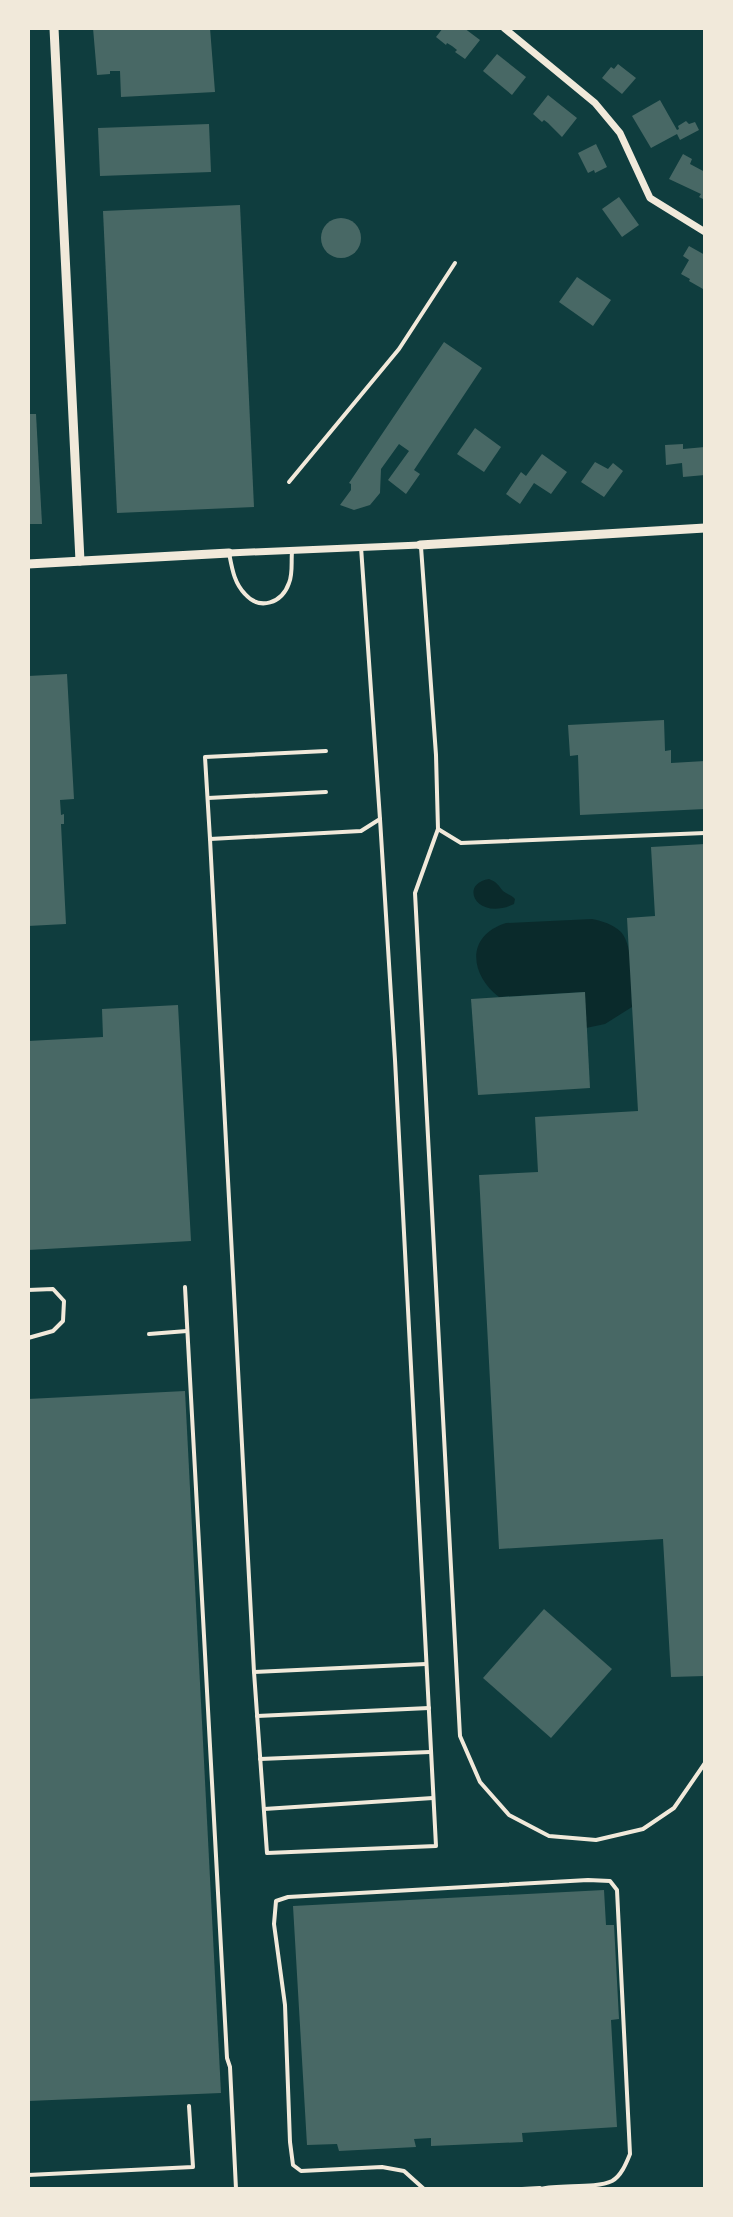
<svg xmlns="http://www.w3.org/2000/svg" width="733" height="2217" font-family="Quicksand,sans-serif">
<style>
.water{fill:#0a2a2b}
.building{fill:#486865}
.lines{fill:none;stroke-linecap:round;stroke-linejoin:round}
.service{stroke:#f1e9da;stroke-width:4}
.minor{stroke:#f1e9da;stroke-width:7}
.tertiary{stroke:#f1e9da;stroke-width:9}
</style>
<rect width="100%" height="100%" fill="#0f3d3e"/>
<!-- water -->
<g class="water">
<path d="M489,879C497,882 498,885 503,891C507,894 511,895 515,899L514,904C477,922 458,884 489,879Z"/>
<path d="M592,919C602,921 613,924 621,932C634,946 631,987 632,1007L605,1024L586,1028L584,992L499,997C470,975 465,936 506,923Z"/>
</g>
<!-- building -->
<g class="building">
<polygon points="93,28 210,28 215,92 121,97 120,71 110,71 110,74 97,75"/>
<polygon points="443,28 464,28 480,40 465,59 455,52 457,50 452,46 447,43 446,45 436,37"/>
<polygon points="497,54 526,77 512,95 483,71"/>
<polygon points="618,64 636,78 622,94 602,78 611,67 614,69"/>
<polygon points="548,95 577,118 562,137 548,123 544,120 542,122 533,114"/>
<polygon points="660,100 677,130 679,129 678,126 686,121 689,124 695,122 699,130 680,140 677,134 651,148 632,116"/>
<polygon points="209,124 211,172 100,176 98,128"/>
<polygon points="596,144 607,167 595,173 594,170 588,173 578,153"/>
<polygon points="683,154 692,159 690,164 705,172 705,200 699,197 701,194 669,179"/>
<polygon points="619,197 639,225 622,237 602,209"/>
<polygon points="240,205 254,507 117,513 103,211"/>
<circle cx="341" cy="238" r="20"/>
<polygon points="689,246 705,255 703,289 689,281 690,279 681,274 689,260 683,256"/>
<polygon points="577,277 611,300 593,326 559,302"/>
<polygon points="444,342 482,368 414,470 420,474 406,494 388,480 409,451 399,444 381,469 380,493 370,505 354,510 340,505 351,490 351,484 349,483"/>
<polygon points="28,414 36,414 42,524 28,524"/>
<polygon points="475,428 501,447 484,472 457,454"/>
<polygon points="683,444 683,449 705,447 705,475 683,477 682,463 666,465 665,445"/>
<polygon points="542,454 567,472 551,494 534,483 520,504 506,494 521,472 526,476"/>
<polygon points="595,462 608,469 613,463 623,471 604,497 581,482"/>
<polygon points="67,674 74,799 60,800 61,815 64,814 64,824 61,824 66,924 28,926 28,676"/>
<polygon points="664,720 665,751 671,750 671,763 705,761 705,809 580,815 578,755 570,756 568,725"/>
<polygon points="705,844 705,1676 671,1677 663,1539 499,1549 479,1175 538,1172 535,1117 638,1111 627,918 655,916 651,847"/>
<polygon points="585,992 590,1088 478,1095 471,999"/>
<polygon points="178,1005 191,1241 28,1250 28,1041 103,1037 102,1009"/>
<polygon points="185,1391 221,2093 28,2101 28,1399"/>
<polygon points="544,1609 612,1669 551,1738 483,1678"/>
<polygon points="604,1890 606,1925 614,1925 619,2019 611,2020 617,2127 522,2133 523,2142 431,2146 431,2138 414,2139 416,2147 339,2151 337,2144 307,2145 293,1906"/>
</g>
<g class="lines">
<!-- service -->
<g class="service">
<polyline points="289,482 399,349 455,263"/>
<polyline points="421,547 436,755 438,829 415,893 460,1736 480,1782 509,1815 549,1836 596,1840 643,1829 674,1808 705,1763"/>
<path d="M229,553C232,568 234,583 245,594C260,611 282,603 289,583C293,574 291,562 292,552"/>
<polyline points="326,751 205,757 210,839 361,831 380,819 361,547"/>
<polyline points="208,798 326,792"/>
<polyline points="438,829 461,843 705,833"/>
<polyline points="210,839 254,1672 267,1853 436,1846 395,1060 380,819"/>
<polyline points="185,1287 227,2058 230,2067 236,2189"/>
<polyline points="28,1290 53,1289 64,1301 63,1321 53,1331 28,1338"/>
<polyline points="149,1334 187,1331"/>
<polyline points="254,1672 426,1664"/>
<polyline points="257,1716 429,1708"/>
<polyline points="260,1759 430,1752"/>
<polyline points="264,1809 433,1798"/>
<polyline points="28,2175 193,2167 189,2106"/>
<path d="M424,2189L404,2171L382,2167L301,2171L293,2165L290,2142L285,2005L274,1924L276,1901L288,1897L588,1880L610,1881L617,1890L630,2154C626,2164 621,2176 612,2181C595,2189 559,2184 541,2189"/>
<polyline points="522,2189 540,2188"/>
</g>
<!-- minor -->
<g class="minor">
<polyline points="504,28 595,103 620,133 650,198 705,232"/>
<polyline points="229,553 420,545"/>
</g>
<!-- tertiary -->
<g class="tertiary">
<polyline points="54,28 80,561"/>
<polyline points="420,545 705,528"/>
<polyline points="28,564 229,553"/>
</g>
</g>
<!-- border -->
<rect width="733" height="2217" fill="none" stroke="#f1e9da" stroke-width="60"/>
</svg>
